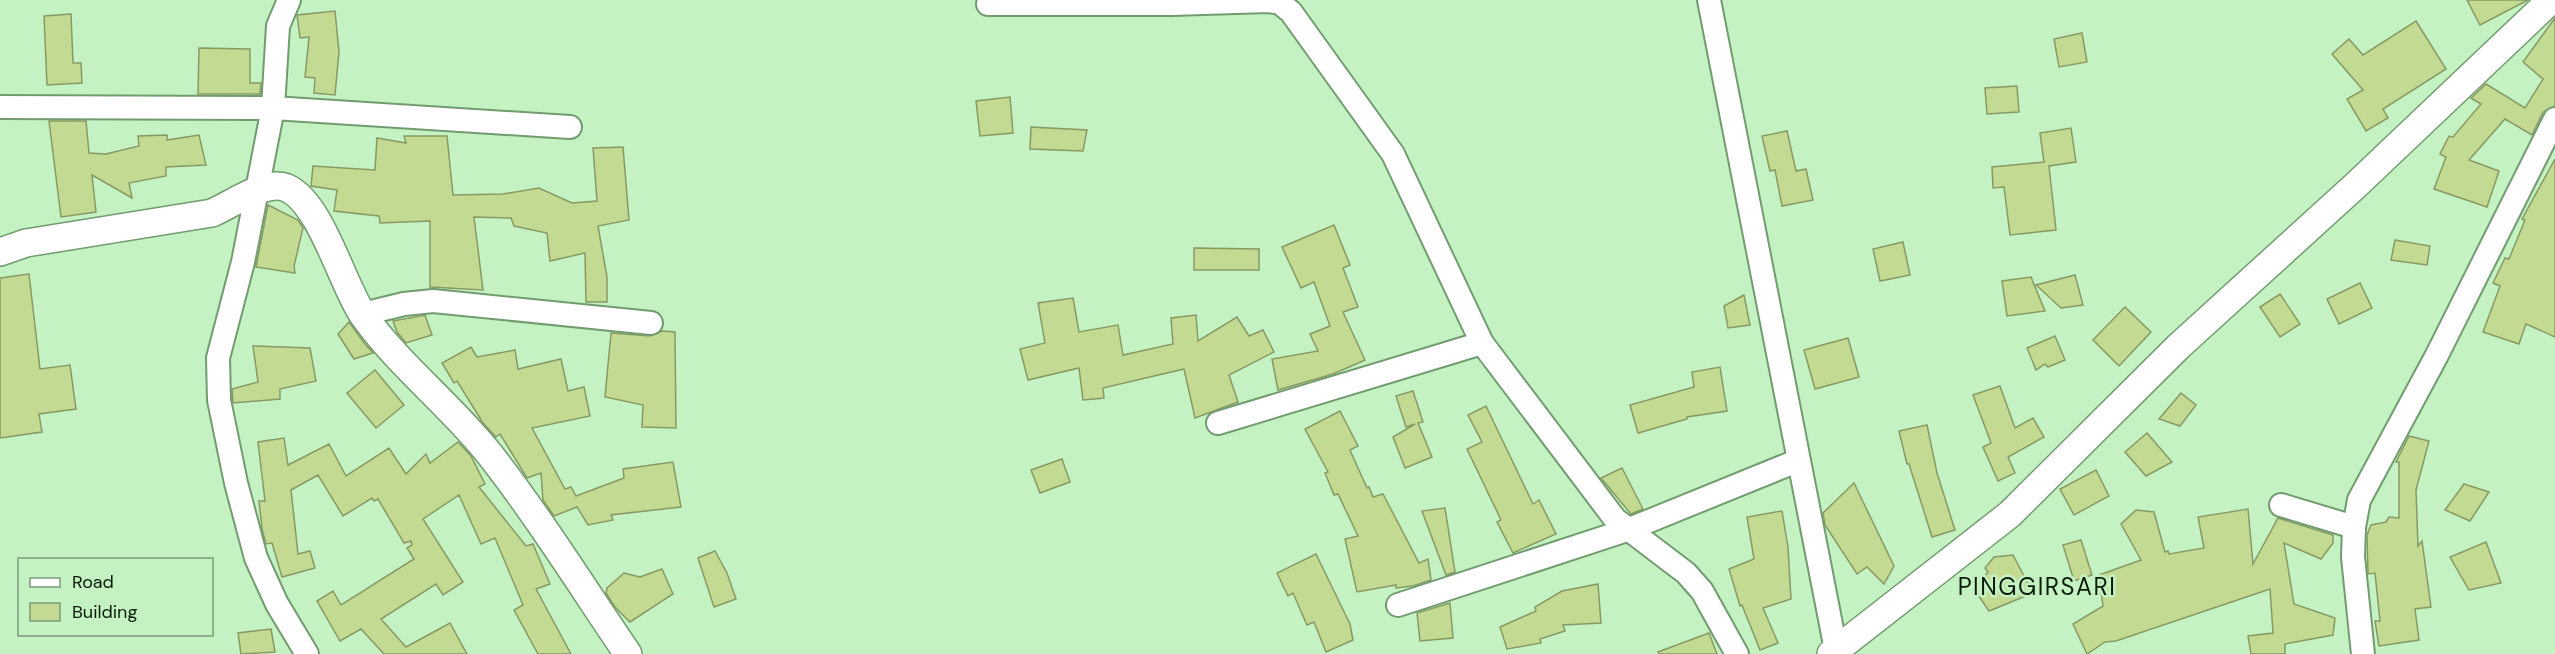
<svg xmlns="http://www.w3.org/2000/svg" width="2555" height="654" font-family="'DM Sans',sans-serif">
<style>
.building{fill:#c2da91;stroke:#889a64;stroke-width:1.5}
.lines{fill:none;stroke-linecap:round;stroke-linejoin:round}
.minor-casing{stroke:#729c70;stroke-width:26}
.tertiary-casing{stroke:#729c70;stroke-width:30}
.minor{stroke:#fff;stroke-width:22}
.tertiary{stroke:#fff;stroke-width:27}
.labels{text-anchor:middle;stroke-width:5;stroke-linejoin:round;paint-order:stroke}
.quarter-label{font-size:24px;letter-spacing:1.5px;fill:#0b1b0a;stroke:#c5f2c3}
</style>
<rect width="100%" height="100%" fill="#c5f2c3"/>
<!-- building -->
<g class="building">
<polygon points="2467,0 2528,0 2480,25"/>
<polygon points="335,11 339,52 335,95 314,93 315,78 305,77 309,37 300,38 297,15"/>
<polygon points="71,14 73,63 81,63 82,83 47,85 44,16"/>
<polygon points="2555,18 2555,106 2543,112 2532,135 2505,119 2469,160 2499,171 2487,207 2434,189 2446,157 2440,154 2449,136 2453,137 2481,104 2471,98 2486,84 2525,108 2543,79 2523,62"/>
<polygon points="2416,21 2446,69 2383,109 2388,118 2366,131 2347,99 2363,90 2332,54 2349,39 2363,55"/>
<polygon points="2082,33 2087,62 2059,67 2054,39"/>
<polygon points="199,48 250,49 250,83 261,83 260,94 198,94"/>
<polygon points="2017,86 2019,112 1987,114 1985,88"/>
<polygon points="1010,97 1013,133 980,136 976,101"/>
<polygon points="49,121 86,121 89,153 106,154 139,146 138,136 167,135 167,140 199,135 206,165 166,167 166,176 129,183 132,198 92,175 96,212 61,217"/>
<polygon points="1031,127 1087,130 1083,151 1030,149"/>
<polygon points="2071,128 2076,162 2049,166 2056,230 2010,235 2004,187 1993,188 1992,167 2044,162 2040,133"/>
<polygon points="1787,131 1796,171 1806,169 1813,200 1782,206 1775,170 1770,171 1762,136"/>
<polygon points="404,136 447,136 453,195 503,194 539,188 572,203 597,201 593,148 623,147 629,220 598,226 607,277 607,302 586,302 585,253 550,261 547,233 514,226 511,218 474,217 483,290 430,287 430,221 380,223 379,216 334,211 337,190 311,186 313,166 375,170 377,138 406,143"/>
<polygon points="2555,159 2555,337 2526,324 2519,344 2483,332 2500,286 2493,283 2505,258 2509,259 2525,220 2522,219"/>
<polygon points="268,205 298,220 303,228 294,266 295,273 256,267"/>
<polygon points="1334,225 1350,265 1343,268 1358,307 1343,312 1365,360 1333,374 1278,390 1272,359 1318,351 1310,334 1330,326 1314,282 1301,288 1282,247"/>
<polygon points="2395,240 2430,246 2427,265 2391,260"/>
<polygon points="1903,242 1910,275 1880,281 1873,249"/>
<polygon points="1194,248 1259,249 1259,270 1194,270"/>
<polygon points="29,274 40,369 70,365 76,409 39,414 42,432 0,438 0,278"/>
<polygon points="2075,275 2083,305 2061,308 2036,285"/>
<polygon points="2031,277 2045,311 2007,316 2002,281"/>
<polygon points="2360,283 2372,308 2339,324 2327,299"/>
<polygon points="2280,294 2300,324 2280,337 2260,307"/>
<polygon points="1744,295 1750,325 1728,328 1724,306"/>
<polygon points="1073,298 1079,332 1118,325 1123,355 1173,344 1171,318 1196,315 1198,341 1237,317 1249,336 1263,330 1274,352 1229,375 1238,402 1195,418 1184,369 1103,388 1104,398 1083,400 1079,368 1028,380 1020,349 1045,343 1038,303"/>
<polygon points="2125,307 2151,332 2119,366 2093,340"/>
<polygon points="425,315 432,335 406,343 397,332 393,321"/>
<polygon points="349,322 365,344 373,353 354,359 338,334"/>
<polygon points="662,331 675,332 676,428 642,427 643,405 605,397 611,333 650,336"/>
<polygon points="2055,336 2065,360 2048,367 2045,364 2036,370 2027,348"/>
<polygon points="1848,338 1859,377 1815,389 1804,350"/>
<polygon points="253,346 310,348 316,381 280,389 280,399 233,403 232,389 258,382"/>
<polygon points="471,347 477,357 515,350 518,369 561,359 568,391 584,387 590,416 532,428 565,489 571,487 576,496 624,478 623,469 673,462 681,507 611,515 613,520 588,525 577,507 554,516 543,500 541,473 527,478 500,434 496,437 483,423 457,381 454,383 442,363"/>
<polygon points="1720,367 1727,411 1687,417 1687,419 1638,433 1630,405 1694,387 1692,372"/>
<polygon points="375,370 404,405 376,428 347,393"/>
<polygon points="2000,386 2015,428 2033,418 2044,437 2008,457 2015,473 1998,481 1983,447 1991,443 1973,395"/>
<polygon points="1413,391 1423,422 1418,423 1432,457 1405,468 1393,437 1415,424 1406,427 1396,396"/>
<polygon points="2181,393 2196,405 2180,426 2159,419"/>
<polygon points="1486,406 1533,504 1539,500 1556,534 1513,553 1497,522 1501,520 1467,449 1482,442 1468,415"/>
<polygon points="1340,411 1358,446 1350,450 1367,488 1369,487 1373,497 1383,494 1419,563 1428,559 1431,580 1413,586 1396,588 1396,585 1357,592 1345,539 1358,536 1338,494 1334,495 1325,473 1328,472 1305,429"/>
<polygon points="1927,425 1937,473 1955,530 1932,537 1909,464 1907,464 1899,431"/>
<polygon points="2147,433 2172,462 2146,476 2125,452"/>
<polygon points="2409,436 2429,441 2416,490 2418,546 2422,541 2431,607 2415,609 2419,640 2379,646 2375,621 2380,621 2375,573 2368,574 2367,535 2371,525 2386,522 2389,517 2399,518 2399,462 2396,462"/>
<polygon points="284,438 288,465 329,444 346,476 389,448 406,474 426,454 430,463 458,442 471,456 485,484 479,487 526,546 533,544 550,584 536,589 571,654 538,654 514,610 523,605 495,538 481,544 459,495 423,519 463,582 443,595 436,584 381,619 406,647 450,623 467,654 384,654 361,629 340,641 317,601 333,591 341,605 414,559 407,548 412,545 411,541 404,543 378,499 374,501 372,498 343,516 318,475 291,490 298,554 310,551 315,568 282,577 272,543 266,544 262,529 259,501 265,501 258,442"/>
<polygon points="1062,459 1070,482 1040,493 1031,470"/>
<polygon points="1622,468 1643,509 1631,514 1601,478"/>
<polygon points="2096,470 2109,496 2074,515 2060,489"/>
<polygon points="1854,483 1894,566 1884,584 1867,567 1857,574 1825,525 1823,513"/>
<polygon points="2464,484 2489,492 2470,521 2445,510"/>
<polygon points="1445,508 1455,572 1446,575 1422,511"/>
<polygon points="2248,509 2253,564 2278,518 2333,535 2333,543 2321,559 2284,543 2294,604 2335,618 2333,635 2285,644 2285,654 2251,654 2248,636 2273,633 2270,589 2116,641 2105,642 2087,654 2073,624 2103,606 2099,575 2141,560 2121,524 2136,510 2154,512 2165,552 2168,551 2169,554 2204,548 2198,517"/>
<polygon points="1782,511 1788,547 1791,599 1763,608 1778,643 1760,650 1742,605 1740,606 1729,569 1754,559 1747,517"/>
<polygon points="2081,540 2092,575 2074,581 2063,545"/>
<polygon points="2486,542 2501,583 2469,590 2450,557"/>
<polygon points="715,551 727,573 736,599 714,607 698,558"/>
<polygon points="1316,554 1350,624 1353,640 1326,652 1314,622 1307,625 1293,593 1288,596 1277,573"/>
<polygon points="2013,555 2033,593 1989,611 1974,589 1988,572 1985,568 1994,557"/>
<polygon points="662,569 673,594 630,622 615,607 606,593 607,588 624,573 640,577"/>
<polygon points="1598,584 1601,623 1563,625 1565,631 1540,639 1541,643 1507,649 1500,627 1536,611 1535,607 1562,591"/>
<polygon points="1450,603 1453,638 1420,641 1417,613"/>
<polygon points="271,629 275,652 241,654 238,633"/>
<polygon points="1709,633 1717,654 1659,654 1658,652"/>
</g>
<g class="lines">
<defs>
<g id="minor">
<polyline points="289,0 278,26 273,108 243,262 218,358 219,400 236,483 256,558 277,604 307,654"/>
<polyline points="1709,0 1836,650"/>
<polyline points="988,4 1172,4 1268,1 1280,3 1291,12 1393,154 1482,343 1615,519 1686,573 1702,591 1737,654"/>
<polyline points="0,107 273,108 570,127"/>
<polyline points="363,314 404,304 433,301 651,323"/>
<polyline points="1218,423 1482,343"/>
<polyline points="2281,505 2354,527"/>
<polyline points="1398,605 1627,530 1797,461"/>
<polyline points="2363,654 2353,557 2354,527 2359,500 2437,355 2555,119"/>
</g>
<g id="tertiary">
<path d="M0,252L26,243L212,213C233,204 266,179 287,188C321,203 342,284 363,315C400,367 452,406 491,456C540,519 583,588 628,654"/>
<polyline points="1831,654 2010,514 2179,346 2355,186 2551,0"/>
</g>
</defs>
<!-- minor casing -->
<use href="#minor" class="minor-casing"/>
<!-- tertiary casing -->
<use href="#tertiary" class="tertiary-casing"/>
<!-- minor -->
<use href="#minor" class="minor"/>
<!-- tertiary -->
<use href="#tertiary" class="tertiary"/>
</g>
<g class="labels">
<!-- quarter labels -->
<g class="quarter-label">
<text x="2037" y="595">PINGGIRSARI</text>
</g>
</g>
<!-- legend -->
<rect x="18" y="558" width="195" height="78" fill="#c5f2c3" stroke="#7b9c79" stroke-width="1.5"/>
<rect x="30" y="578" width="30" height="9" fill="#ffffff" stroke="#7b9c79" stroke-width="1.5"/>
<text x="72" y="588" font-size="18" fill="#0b1b0a">Road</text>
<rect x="30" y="603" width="30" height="18" fill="#c2da91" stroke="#7b9c79" stroke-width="1.5"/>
<text x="72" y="618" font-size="18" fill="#0b1b0a">Building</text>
</svg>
